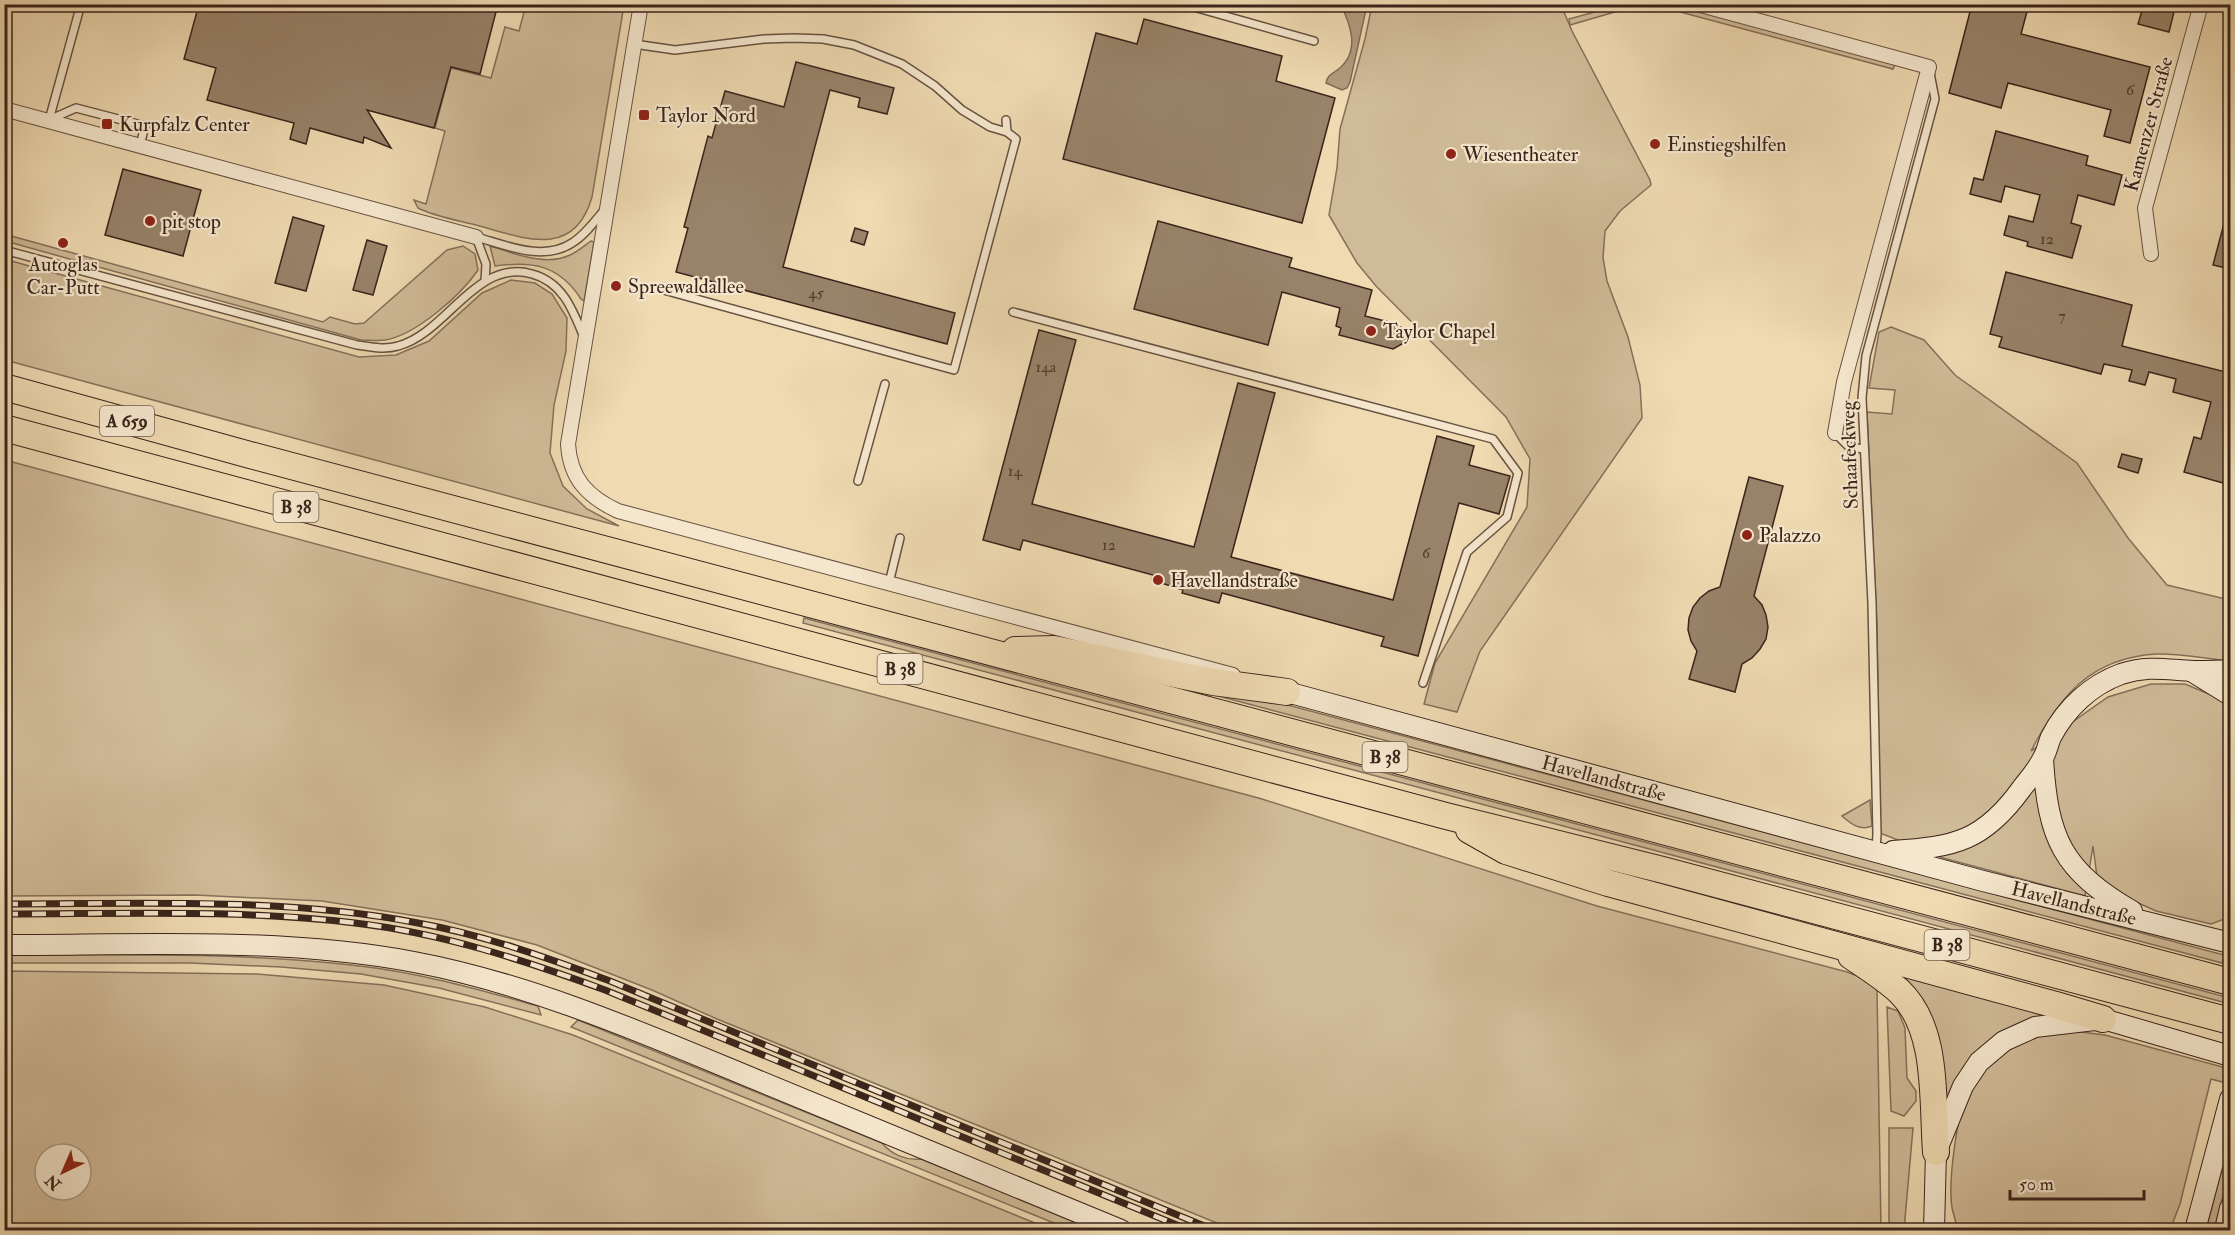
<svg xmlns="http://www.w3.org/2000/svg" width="2235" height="1235" font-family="'IM FELL Double Pica',serif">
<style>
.green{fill:#d0bb98;stroke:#85705a;stroke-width:1.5;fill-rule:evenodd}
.water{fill:#b19c7f;stroke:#816c57;stroke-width:1.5}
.building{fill:#98836a;stroke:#3a241b;stroke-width:1.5}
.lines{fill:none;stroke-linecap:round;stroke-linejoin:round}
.lane-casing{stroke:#675241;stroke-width:10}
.street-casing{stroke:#675241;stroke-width:16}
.secondary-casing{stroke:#3a241b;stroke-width:22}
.highway-casing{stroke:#3a241b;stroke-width:28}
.lane{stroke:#f5e7cd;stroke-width:7}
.street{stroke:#f5e7cd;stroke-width:14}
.secondary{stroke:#f5e7cd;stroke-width:20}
.highway{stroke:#efdab2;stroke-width:26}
.rail-casing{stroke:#3a241b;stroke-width:7}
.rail{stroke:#f5e7cd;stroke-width:4.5;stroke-dasharray:14;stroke-linecap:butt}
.poi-dot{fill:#8f2418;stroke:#f5e7cd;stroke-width:2}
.labels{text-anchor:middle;stroke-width:4.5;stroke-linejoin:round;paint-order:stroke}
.number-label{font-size:16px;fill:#523c2f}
.shield{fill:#f5e7cd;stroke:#725e50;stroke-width:1.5}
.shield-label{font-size:18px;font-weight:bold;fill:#3a241b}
.poi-label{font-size:20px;fill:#3a241b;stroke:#f5e7cd;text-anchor:start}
.street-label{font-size:20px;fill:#3a241b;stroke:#f5e7cd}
</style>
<rect width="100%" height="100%" fill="#efdab2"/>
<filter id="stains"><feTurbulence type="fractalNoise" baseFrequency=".00333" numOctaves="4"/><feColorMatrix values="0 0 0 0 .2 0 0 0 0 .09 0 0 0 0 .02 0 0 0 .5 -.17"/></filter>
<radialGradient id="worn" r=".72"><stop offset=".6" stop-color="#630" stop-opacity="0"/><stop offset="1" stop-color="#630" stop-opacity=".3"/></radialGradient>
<!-- green -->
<g class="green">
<path d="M604,5H624L592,197C574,260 523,238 476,225C457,220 436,217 418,208L414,200L426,204L445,131L435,128L451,68L491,78L505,27L519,31L526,5L542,9L543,5Z"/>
<polygon points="1372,5 1561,5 1572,31 1650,180 1651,185 1620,211 1605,231 1603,258 1607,281 1628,337 1640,385 1642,418 1480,651 1457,712 1424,704 1435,663 1527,507 1530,459 1506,417 1376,286 1357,263 1329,215 1337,168 1340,129 1365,39"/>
<polygon points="1620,5 1631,5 1632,7 1570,25 1569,19"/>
<polygon points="1658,6 1674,5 1895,64 1893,69"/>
<path d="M4,234L323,322L330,317L355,324L364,323L447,250L463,246L475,254L478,270C461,295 416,335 385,340C377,341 369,340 361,340L5,241Z"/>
<path d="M591,241L594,242L584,301L581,299C559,265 533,261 495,266L490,246C514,253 545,267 570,255C577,252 584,246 591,241Z"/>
<polygon points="4,259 359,357 396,355 429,341 482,293 511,280 535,283 552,294 567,318 566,351 554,405 550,453 563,486 587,509 619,526 5,360"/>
<path d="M1891,327L1924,340L1955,375L2077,463L2128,538L2167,585L2230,600V661C2207,659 2180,653 2156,654C2090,658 2059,697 2031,751L2108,697L2151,684H2185L2216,697L2227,677H2230V917L2211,924L2156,911L2123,896L2097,877L2093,846L2085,896L1943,858L1880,833L1877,626L1867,412L1892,414L1895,390L1869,388L1879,332Z"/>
<polygon points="5,460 1262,799 1597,906 1847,972 1873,982 1877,991 1881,1230 1234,1230 717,1019 652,990 537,945 442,920 322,901 195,895 5,896"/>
<polygon points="804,618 2230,998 2230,1004 803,623"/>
<polygon points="1211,694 1254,696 2224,955 2222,963"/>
<path d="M1870,800L1872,826C1860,831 1851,824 1842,816Z"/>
<path d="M5,955C123,955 243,952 360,966C421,973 480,990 538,1006L541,1015L439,988L361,974L281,967L190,963H5Z"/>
<path d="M1888,968L2055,1015C2023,1020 1992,1032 1971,1058C1959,1073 1952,1096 1944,1113Z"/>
<path d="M5,971L257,974L384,985L485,1007L573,1035L1052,1230H5ZM45,1154H81V1190H45Z"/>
<polygon points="1887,1007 1898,1011 1905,1028 1907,1078 1916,1091 1916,1101 1904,1116 1891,1111"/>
<path d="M578,1020L882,1143C891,1154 906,1161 921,1159L1094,1230H1071L571,1027Z"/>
<path d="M2073,1031L2105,1035L2230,1069V1084L2211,1079L2180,1204L2170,1230H1958C1956,1223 1954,1216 1952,1208C1948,1182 1957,1105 1972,1083C1984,1063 2006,1046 2027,1037C2040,1032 2059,1032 2073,1031Z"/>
<polygon points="1889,1128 1913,1128 1904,1230 1889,1230"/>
<polygon points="2230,1138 2230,1169 2214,1230 2206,1230"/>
</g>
<!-- water -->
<path class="water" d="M1341,5H1367L1350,82L1347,88L1342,90L1326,83C1327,74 1335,73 1341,67C1360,49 1350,24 1341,5Z"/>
<!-- building -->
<g class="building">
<polygon points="199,4 498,4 480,74 451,67 434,128 367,110 391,148 364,137 363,143 310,128 306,144 290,139 294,123 207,100 216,68 184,59"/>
<polygon points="1972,4 2029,4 2021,34 2150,67 2130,143 2104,136 2111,110 2008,83 2001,108 1949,93"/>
<polygon points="2144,4 2176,4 2169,32 2138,24"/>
<polygon points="1144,19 1282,56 1276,81 1335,98 1302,223 1063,159 1096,33 1137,44"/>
<polygon points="796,62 894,88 887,114 858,107 860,98 830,90 783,267 955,313 947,344 676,272 688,228 684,227 708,136 712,138 725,91 784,107"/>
<polygon points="1996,131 2088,156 2086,165 2122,175 2114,205 2078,195 2071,223 2081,226 2072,258 2027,246 2028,242 2004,235 2009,216 2033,222 2040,195 2005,186 2001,202 1970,194 1974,178 1983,180"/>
<polygon points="123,169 201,190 183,256 105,235"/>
<polygon points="2226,216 2230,217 2230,269 2213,265"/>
<polygon points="293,217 324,226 306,291 275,283"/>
<polygon points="1158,221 1292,258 1289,267 1372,290 1365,316 1393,323 1402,328 1405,339 1402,344 1393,349 1339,335 1341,328 1336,326 1340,308 1282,292 1268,345 1134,309"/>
<polygon points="855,228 868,232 864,245 851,241"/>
<polygon points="367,240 387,246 373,295 353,290"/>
<polygon points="2006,272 2132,305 2122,346 2230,373 2230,485 2184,472 2194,437 2201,439 2211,402 2173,392 2176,379 2149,372 2145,385 2129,381 2132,370 2104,364 2101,374 1999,347 2002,337 1990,334"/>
<polygon points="1039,330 1076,340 1032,504 1194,547 1238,383 1275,393 1231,557 1393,600 1437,436 1474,446 1469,465 1510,476 1499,514 1459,503 1418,656 1381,646 1384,637 1222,593 1219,603 1182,593 1183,590 1152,580 1153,575 1023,540 1020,550 983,540"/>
<polygon points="2122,454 2142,459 2138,473 2118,467"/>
<polygon points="1749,477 1783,486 1754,596 1762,605 1766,615 1768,627 1766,639 1760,649 1752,658 1742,664 1735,692 1689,679 1697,651 1691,641 1688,630 1689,618 1693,607 1700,598 1709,591 1720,587"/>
</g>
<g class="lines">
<defs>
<g id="lane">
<polyline points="1183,4 1314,41"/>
<polyline points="634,44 675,50 764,39 794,38 823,39 854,45 902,64 935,86 962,110 990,127 1007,132"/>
<polyline points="51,119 76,108 145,126 140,145"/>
<polyline points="49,120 81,4"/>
<path d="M476,237C506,245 543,262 572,243C585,235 595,221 605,209"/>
<polyline points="476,237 486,264 485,281"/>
<path d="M4,250L357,345C371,347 385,350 398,346C447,333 476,258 532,274C562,282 572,308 583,335"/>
<polyline points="660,289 954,370 1016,139 1007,132 1006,120"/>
<polyline points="1013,312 1493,439 1518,473 1507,517 1467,552 1423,683"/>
<polyline points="1835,433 1849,447 1864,449"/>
<polyline points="858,481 885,384"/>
<polyline points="889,583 900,538"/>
<polyline points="1876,850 1877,834 1872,603 1862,398 1866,356 1935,99 1930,73"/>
</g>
<g id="street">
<path d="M641,4L568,444C570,479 588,497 618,511L1233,675"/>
<polyline points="1697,4 1929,67 1844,382 1835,433"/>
<polyline points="4,109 476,237"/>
<polyline points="2151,254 2145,208 2201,4"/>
</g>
<g id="secondary">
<polyline points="2191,671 2230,695"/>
<polyline points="1287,692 1983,881 2230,943"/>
<path d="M2043,759C2048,839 2062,870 2132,911"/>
<path d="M1893,851C1955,847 1984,841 2022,788C2029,779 2038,769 2043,758C2047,751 2048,744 2051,737C2066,708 2091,685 2121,674C2149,665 2167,670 2194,671C2206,671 2218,671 2230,670"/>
<path d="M4,945C139,945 282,937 414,962C531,984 643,1033 752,1078C875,1129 998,1179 1121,1230"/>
<polyline points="1934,1230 1936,1152 1963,1086 1979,1062 2004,1041 2035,1027 2103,1019 2230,1056"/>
<polyline points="2195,1230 2230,1099"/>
<polyline points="2225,1230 2230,1208"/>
</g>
<g id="highway">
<polyline points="4,387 250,455 2230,982"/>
<polyline points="4,428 1446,816 1663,870 2230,1021"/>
<polyline points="1015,650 1054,649 1213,682 1287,692"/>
<polyline points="1469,830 1506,851 1608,883 2056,1005 2103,1019"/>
<path d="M1851,956C1867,967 1885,978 1900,992C1939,1030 1932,1101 1936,1152"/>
</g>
</defs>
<!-- lane casing -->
<use href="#lane" class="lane-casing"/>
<!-- street casing -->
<use href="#street" class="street-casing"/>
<!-- secondary casing -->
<use href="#secondary" class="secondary-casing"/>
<!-- highway casing -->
<use href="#highway" class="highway-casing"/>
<!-- lane -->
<use href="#lane" class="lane"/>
<!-- street -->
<use href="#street" class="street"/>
<!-- secondary -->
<use href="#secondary" class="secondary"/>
<!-- highway -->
<use href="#highway" class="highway"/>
<defs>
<g id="rail">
<path d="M4,904C142,904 283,897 418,923C484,935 548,958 610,981L1214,1230"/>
<path d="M4,914C121,914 239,909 355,923C441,933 524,960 605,990L1189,1230"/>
</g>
</defs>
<!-- rail casing -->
<use href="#rail" class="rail-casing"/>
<!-- rail -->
<use href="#rail" class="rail"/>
</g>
<!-- markers -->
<g class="poi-dot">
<rect x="638" y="109" width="12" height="12" rx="3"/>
<rect x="101" y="118" width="12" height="12" rx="3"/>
<circle cx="1655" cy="144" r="6"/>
<circle cx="1451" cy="154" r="6"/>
<circle cx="150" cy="221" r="6"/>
<circle cx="63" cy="243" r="6"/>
<circle cx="616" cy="286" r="6"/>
<circle cx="1371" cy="331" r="6"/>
<circle cx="1747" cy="535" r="6"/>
<circle cx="1158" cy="580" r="6"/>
</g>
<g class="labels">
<!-- number labels -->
<g class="number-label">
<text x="2130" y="95">6</text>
<text x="2047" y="244">12</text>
<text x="816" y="298">45</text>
<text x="2062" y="321">7</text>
<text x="1046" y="372">14a</text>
<text x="1015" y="476">14</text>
<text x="1109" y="550">12</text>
<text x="1426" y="558">6</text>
</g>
<!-- shield labels -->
<g class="shield">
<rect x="100" y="406" width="54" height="30" rx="4.5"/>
<rect x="273.5" y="492" width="45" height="30" rx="4.5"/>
<rect x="877.5" y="654" width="45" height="30" rx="4.5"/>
<rect x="1362.5" y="742" width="45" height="30" rx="4.5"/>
<rect x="1924.5" y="930" width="45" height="30" rx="4.5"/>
</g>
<g class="shield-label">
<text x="127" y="427">A 659</text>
<text x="296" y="513">B 38</text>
<text x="900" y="675">B 38</text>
<text x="1385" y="763">B 38</text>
<text x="1947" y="951">B 38</text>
</g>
<!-- poi labels -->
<g class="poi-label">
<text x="656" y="122">Taylor Nord</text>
<text x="119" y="131">Kurpfalz Center</text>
<text x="1667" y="151">Einstiegshilfen</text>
<text x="1463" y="161">Wiesentheater</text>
<text x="162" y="228">pit stop</text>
<text x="63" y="271" text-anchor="middle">Autoglas<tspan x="63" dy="23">Car-Putt</tspan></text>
<text x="628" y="293">Spreewaldallee</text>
<text x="1383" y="338">Taylor Chapel</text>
<text x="1759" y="542">Palazzo</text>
<text x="1170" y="587">Havellandstraße</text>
</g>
<!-- street labels -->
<g class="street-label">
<text transform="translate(2148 124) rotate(-75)" y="7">Kamenzer Straße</text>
<text transform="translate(1849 455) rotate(-92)" y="7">Schaafeckweg</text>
<text transform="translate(1604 778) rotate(15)" y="7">Havellandstraße</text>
<text transform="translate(2074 903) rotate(14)" y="7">Havellandstraße</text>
</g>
</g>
<!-- margin -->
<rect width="2235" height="1235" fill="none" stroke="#efdab2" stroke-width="24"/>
<rect x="6" y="6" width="2223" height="1223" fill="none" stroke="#3a241b" stroke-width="3"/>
<rect x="12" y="12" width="2211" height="1211" fill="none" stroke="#3a241b" stroke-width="1.5"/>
<!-- north arrow -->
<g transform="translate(63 1172) rotate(224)"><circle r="28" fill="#f5e7cd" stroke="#aa9986" stroke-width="1.5"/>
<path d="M0-4.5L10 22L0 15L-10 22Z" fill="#8f2418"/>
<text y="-9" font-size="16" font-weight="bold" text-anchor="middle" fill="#3a241b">N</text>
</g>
<!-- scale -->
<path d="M2010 1190v9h134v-9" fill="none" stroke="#3a241b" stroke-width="3"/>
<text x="2019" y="1190" font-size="18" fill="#3a241b" stroke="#f5e7cd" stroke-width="4.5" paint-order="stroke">50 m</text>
<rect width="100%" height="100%" filter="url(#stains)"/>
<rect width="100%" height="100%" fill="url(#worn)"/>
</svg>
